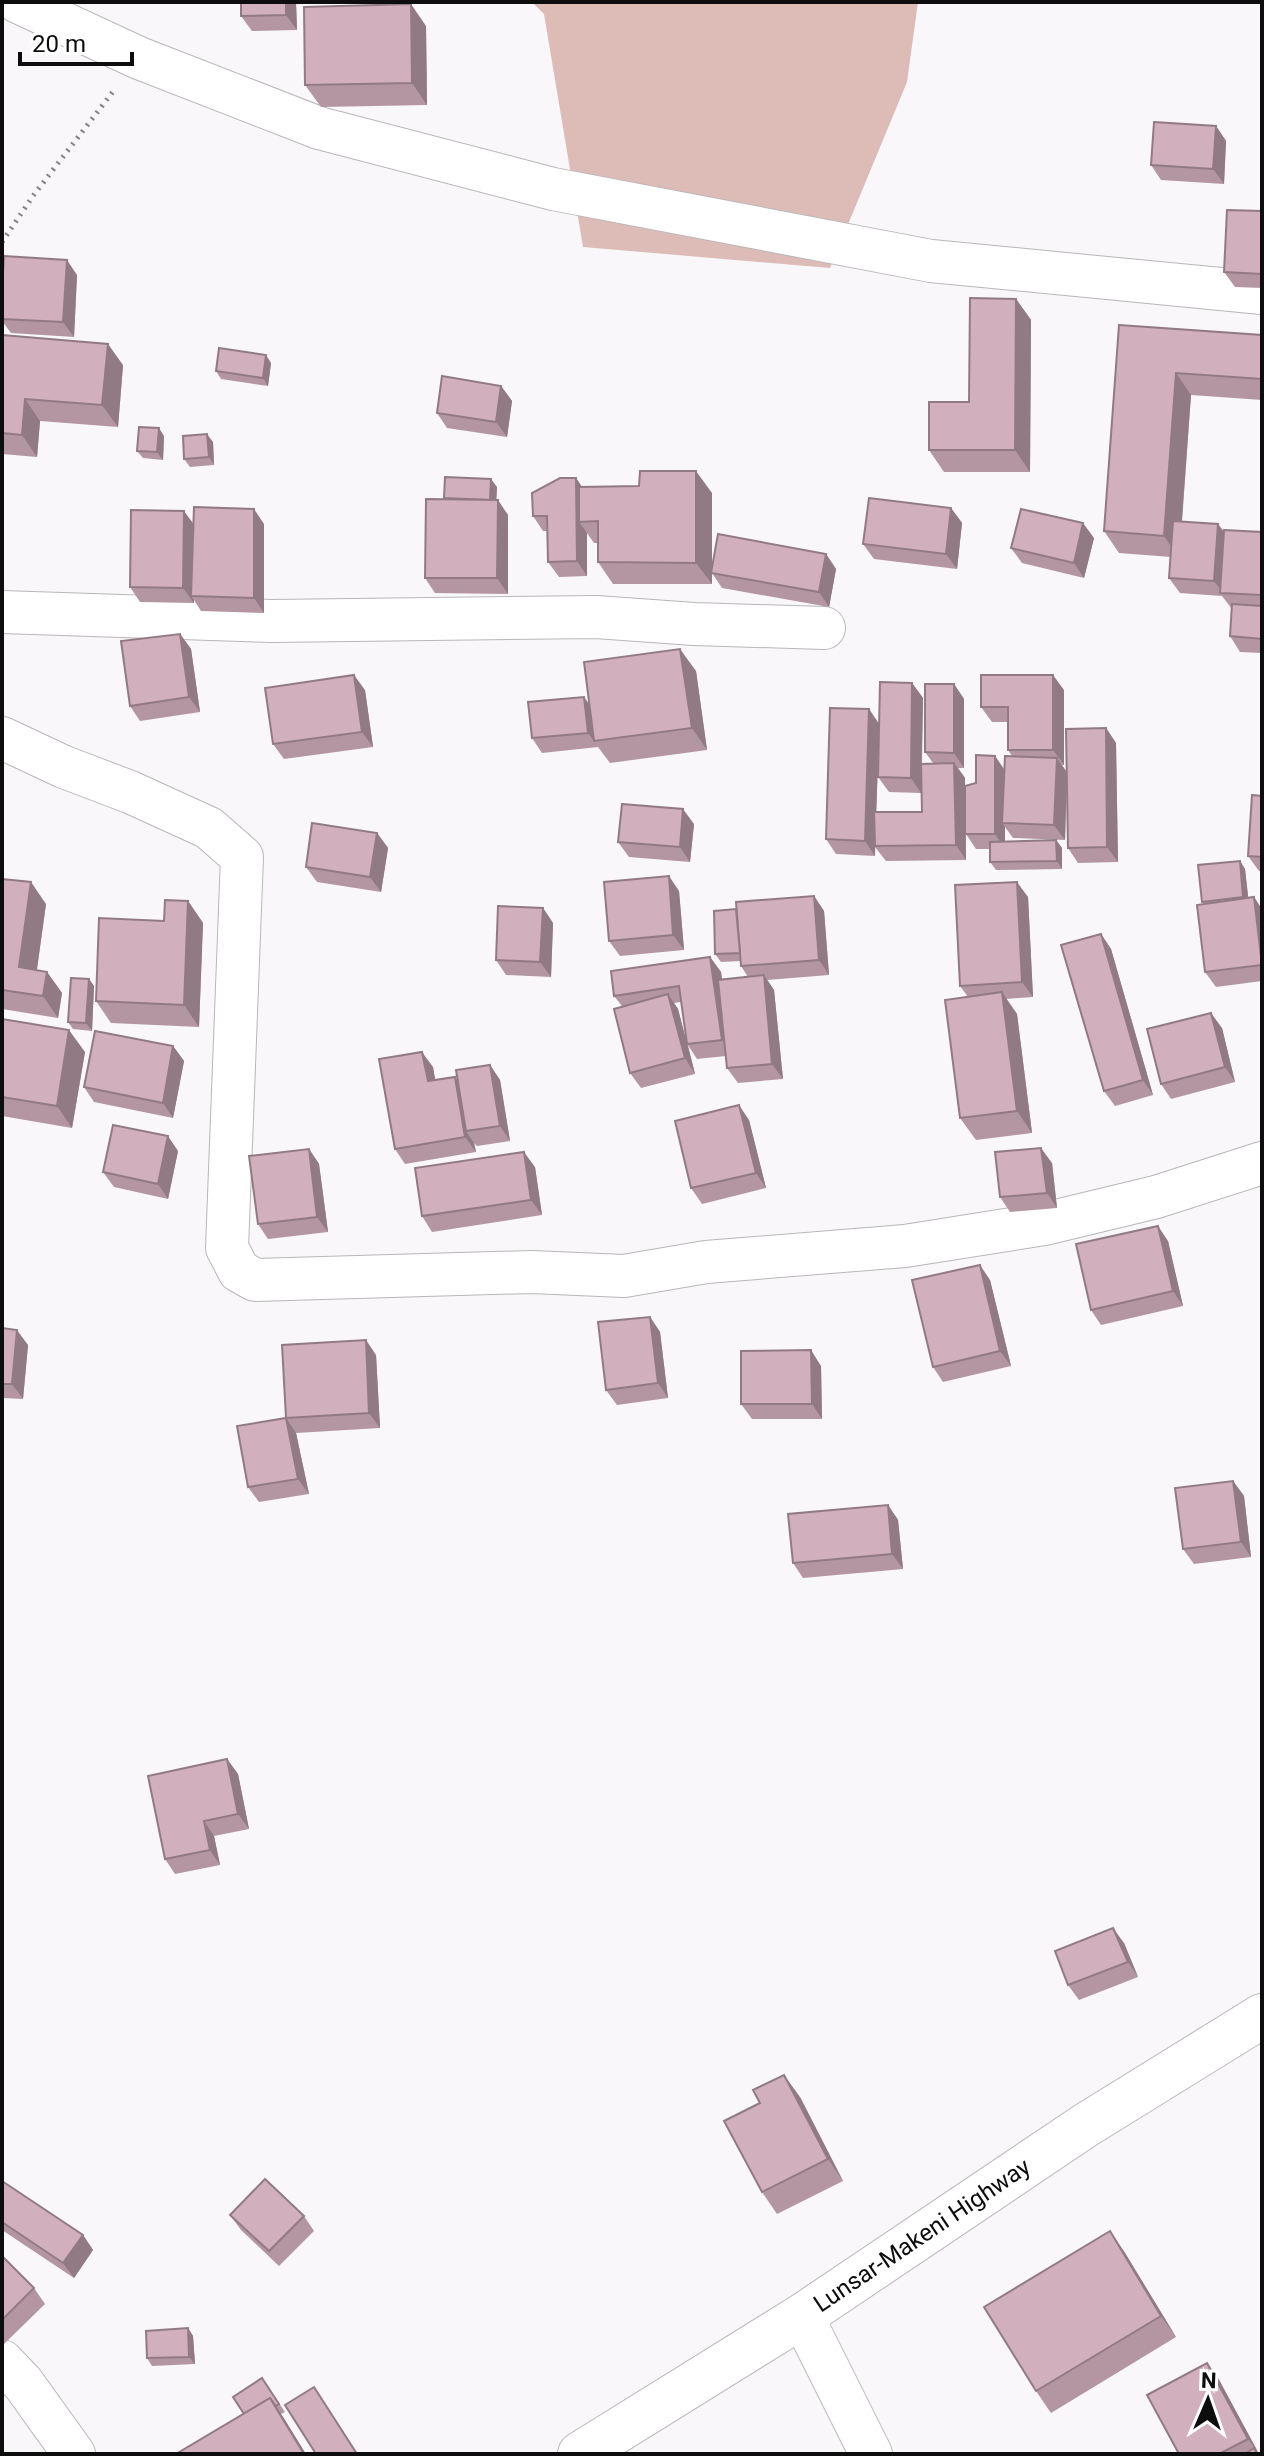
<svg xmlns="http://www.w3.org/2000/svg" width="1264" height="2456" font-family="Roboto,sans-serif">
<style>
.green{fill:#ddbcb8}
.lines{fill:none;stroke-linecap:round;stroke-linejoin:round}
.street-casing{stroke:#b9b6b9;stroke-width:44}
.primary-casing{stroke:#b9b6b9;stroke-width:46}
.path{stroke:#848385;stroke-width:5;stroke-dasharray:2 6;stroke-linecap:butt}
.street{stroke:#fff;stroke-width:42}
.primary{stroke:#fff;stroke-width:44}
.wall{fill:#b496a2;fill-rule:evenodd}
.shaded-wall{fill:#927a84}
.building{fill:#d1afbc;stroke:#927a84;stroke-width:2}
.labels{text-anchor:middle;stroke-width:7;stroke-linejoin:round;paint-order:stroke}
.street-label{font-size:24px;fill:#0d0d0e;stroke:#fff}
</style>
<rect width="100%" height="100%" fill="#f9f7fa"/>
<!-- green -->
<polygon class="green" points="532,2 918,2 907,82 830,268 583,247 544,14"/>
<g class="lines">
<defs>
<g id="street">
<polyline points="18,2 139,58 319,128 553,189 931,261 1262,293"/>
<polyline points="2,612 272,621 596,617 694,624 824,628"/>
<polyline points="2,738 64,767 130,792 209,828 242,857 227,1248 239,1271 255,1280 531,1272 624,1276 706,1262 905,1246 1044,1224 1156,1197 1262,1163"/>
<polyline points="802,2316 871,2454"/>
<polyline points="2,2361 23,2383 74,2454"/>
</g>
<g id="primary">
<path id="s1" d="M580,2454L802,2316L1086,2125L1262,2016"/>
</g>
</defs>
<!-- street casing -->
<use href="#street" class="street-casing"/>
<!-- primary casing -->
<use href="#primary" class="primary-casing"/>
<!-- path -->
<polyline class="path" points="2,242 33,196 115,89"/>
<!-- street -->
<use href="#street" class="street"/>
<!-- primary -->
<use href="#primary" class="primary"/>
</g>
<!-- wall -->
<g class="wall">
<polygon points="296,2 297,30 252,31 241,16"/>
<polygon points="426,26 427,105 321,107 305,85"/>
<polygon points="1216,126 1226,141 1224,184 1161,180 1151,165"/>
<polygon points="1262,211 1262,288 1235,287 1224,272"/>
<polygon points="77,275 74,337 11,333 2,321 2,289"/>
<polygon points="1016,299 1031,320 1030,472 944,472 929,450 969,402"/>
<polygon points="1119,325 1262,335 1262,400 1191,395 1182,522 1218,524 1223,531 1262,532 1262,653 1240,652 1230,636 1232,609 1222,596 1180,593 1169,578 1171,557 1119,553 1104,531"/>
<polygon points="2,335 123,365 118,427 40,421 37,457 2,454"/>
<polygon points="271,363 268,386 221,379 216,371"/>
<polygon points="501,386 512,401 507,437 447,428 437,413"/>
<polygon points="164,436 163,460 143,458 137,451"/>
<polygon points="213,442 214,465 190,467 184,459"/>
<polygon points="576,478 582,487 712,493 712,572 826,554 836,569 829,607 722,588 712,573 712,584 613,584 598,562 598,543 594,543 587,533 587,576 559,577 548,562 547,531 543,531 533,516"/>
<polygon points="497,487 496,500 508,515 508,594 435,593 425,578 445,499 444,498"/>
<polygon points="951,508 962,523 957,569 874,559 863,544"/>
<polygon points="264,524 264,613 201,611 194,600 194,603 140,602 130,587"/>
<polygon points="1094,538 1084,578 1022,563 1011,548"/>
<polygon points="180,634 191,649 200,712 140,721 130,706"/>
<polygon points="696,671 707,750 610,763 598,747 542,753 532,738 589,704"/>
<path d="M912,683L923,698L922,764L933,763L925,752L954,684L964,699V768H958L965,778V808L976,783L995,756L1004,769L1012,756L1008,750V722H992L981,707L1064,690V765H1062L1067,772L1106,728L1116,743L1118,862L1078,863L1068,848L1067,779L1065,840L1013,838L1005,827V842L1056,840L1062,848V869L996,870L990,862V849H976L966,834V860L886,861L875,847V856L836,854L826,839L869,709L879,724ZM879,743L878,777L889,792L921,793L922,812H876Z"/>
<polygon points="365,690 373,747 284,759 273,744"/>
<polygon points="1262,796 1262,871 1259,871 1248,856"/>
<polygon points="694,824 690,862 629,857 618,842"/>
<polygon points="377,833 388,848 381,892 317,882 306,867"/>
<polygon points="1240,861 1245,869 1248,898 1262,909 1262,981 1216,987 1205,972 1204,904 1202,902"/>
<polygon points="2,879 46,904 37,970 47,972 62,993 58,1018 2,1009"/>
<polygon points="679,891 684,950 620,956 609,941"/>
<path d="M814,896L824,911L829,975L767,980L774,990L783,1079L738,1083L727,1068L726,1056L697,1059L688,1045L695,1074L641,1088L630,1073L622,1006L614,996L710,957L721,972L722,979L748,977L741,966L740,961L721,962L715,954L736,909ZM681,1002L686,1041L678,1009L674,1003Z"/>
<polygon points="1028,897 1033,997 1006,999 1017,1014 1032,1133 976,1140 960,1118 968,997 960,986"/>
<polygon points="188,901 203,923 199,1027 111,1023 96,1001 164,921"/>
<polygon points="543,908 553,923 551,977 506,975 496,960"/>
<polygon points="1101,934 1111,949 1153,1095 1115,1106 1104,1091"/>
<polygon points="89,979 94,986 92,1031 73,1029 68,1022"/>
<polygon points="2,1019 85,1052 72,1128 2,1116"/>
<polygon points="1222,1028 1235,1082 1171,1099 1161,1084"/>
<polygon points="173,1046 184,1061 173,1118 94,1102 84,1087"/>
<polygon points="490,1065 500,1080 510,1141 477,1146 474,1143 476,1152 405,1164 395,1149 433,1067 435,1080 457,1080"/>
<polygon points="749,1120 766,1188 702,1204 691,1188"/>
<polygon points="309,1149 319,1164 328,1232 268,1239 258,1224"/>
<polygon points="178,1151 168,1199 114,1187 103,1172"/>
<polygon points="1052,1163 1057,1208 1010,1212 1000,1197"/>
<polygon points="535,1167 542,1215 432,1232 422,1216"/>
<polygon points="1168,1241 1183,1306 1101,1325 1091,1310"/>
<polygon points="990,1280 1011,1366 943,1382 933,1367"/>
<polygon points="650,1317 660,1332 668,1398 617,1405 606,1390"/>
<polygon points="2,1328 28,1345 23,1399 2,1398"/>
<polygon points="376,1355 380,1428 296,1433 309,1494 259,1502 248,1487 286,1418"/>
<polygon points="821,1366 822,1419 752,1419 741,1404"/>
<polygon points="1233,1481 1244,1496 1251,1557 1194,1564 1183,1549"/>
<polygon points="888,1505 898,1520 903,1569 803,1578 793,1563"/>
<polygon points="227,1759 238,1774 249,1829 214,1836 220,1865 175,1874 165,1859"/>
<polygon points="1124,1943 1138,1977 1079,2000 1068,1985"/>
<polygon points="800,2097 843,2181 777,2214 762,2192 760,2103"/>
<polygon points="2,2181 83,2235 93,2250 74,2278 2,2230"/>
<polygon points="230,2215 304,2216 314,2231 279,2266 241,2230"/>
<polygon points="1110,2231 1125,2253 1176,2337 1051,2413 1036,2391"/>
<polygon points="2,2256 34,2288 45,2304 4,2344 2,2342"/>
<polygon points="188,2328 193,2336 195,2364 152,2366 147,2358"/>
<polygon points="1207,2363 1218,2378 1259,2454 1179,2454"/>
<polygon points="262,2378 285,2412 281,2414 285,2420 244,2414"/>
</g>
<!-- shaded-wall -->
<g class="shaded-wall">
<polygon points="286,2 296,2 297,30 286,15"/>
<polygon points="411,4 426,26 427,105 412,83"/>
<polygon points="1216,126 1226,141 1224,184 1213,169"/>
<polygon points="67,260 77,275 74,337 63,322"/>
<polygon points="1016,299 1031,320 1030,472 1015,450"/>
<polygon points="108,344 123,365 118,427 102,405"/>
<polygon points="266,355 271,363 268,386 263,378"/>
<polygon points="1176,373 1191,395 1179,558 1164,536"/>
<polygon points="501,386 512,401 507,437 496,422"/>
<polygon points="25,399 40,421 37,457 22,435"/>
<polygon points="159,428 164,436 163,460 157,452"/>
<polygon points="207,434 213,442 214,465 209,457"/>
<polygon points="696,471 712,493 712,584 696,563"/>
<polygon points="576,478 586,493 579,522 587,533 587,576 577,561"/>
<polygon points="491,479 497,487 496,508 490,501"/>
<polygon points="498,500 508,515 508,594 497,578"/>
<polygon points="951,508 962,523 957,569 946,554"/>
<polygon points="254,509 264,524 264,613 254,598"/>
<polygon points="184,511 195,526 191,596 194,600 194,603 183,588"/>
<polygon points="1083,523 1094,538 1084,578 1074,563"/>
<polygon points="1218,524 1229,539 1223,593 1214,581"/>
<polygon points="826,554 836,569 829,607 819,592"/>
<polygon points="180,634 191,649 200,712 189,697"/>
<polygon points="680,649 696,671 707,750 692,728"/>
<polygon points="354,675 365,690 373,747 362,732"/>
<polygon points="1053,675 1064,690 1064,765 1053,750"/>
<polygon points="912,683 923,698 921,793 911,778"/>
<polygon points="954,684 964,699 964,768 954,753"/>
<polygon points="584,697 595,712 594,741 599,748 588,733"/>
<polygon points="869,709 879,724 875,856 865,841"/>
<polygon points="1106,728 1116,743 1118,862 1107,847"/>
<polygon points="995,756 1005,771 1002,823 1005,827 1005,849 995,834"/>
<polygon points="1057,758 1067,773 1065,840 1054,825"/>
<polygon points="954,763 965,778 966,860 956,845"/>
<polygon points="683,809 694,824 690,862 680,847"/>
<polygon points="377,833 388,848 381,892 370,877"/>
<polygon points="1056,840 1062,848 1062,869 1057,861"/>
<polygon points="1240,861 1245,869 1249,904 1243,897"/>
<polygon points="669,876 679,891 684,950 673,935"/>
<polygon points="31,882 46,904 34,989 19,967"/>
<polygon points="1017,882 1028,897 1033,997 1022,982"/>
<polygon points="814,896 824,911 829,975 819,960"/>
<polygon points="1254,897 1262,909 1262,962"/>
<polygon points="188,901 203,923 199,1027 184,1005"/>
<polygon points="543,908 553,923 551,977 540,962"/>
<polygon points="1101,934 1111,949 1153,1095 1143,1080"/>
<polygon points="710,957 721,972 733,1055 722,1040"/>
<polygon points="47,972 62,993 58,1018 43,996"/>
<polygon points="764,975 774,990 783,1079 772,1064"/>
<polygon points="89,979 94,986 92,1031 86,1023"/>
<polygon points="1002,992 1017,1014 1032,1133 1017,1111"/>
<polygon points="668,994 678,1009 695,1074 685,1058"/>
<polygon points="1211,1013 1222,1028 1235,1082 1225,1067"/>
<polygon points="69,1030 85,1052 72,1128 57,1106"/>
<polygon points="173,1046 184,1061 173,1118 163,1103"/>
<polygon points="422,1052 433,1067 438,1096 428,1081"/>
<polygon points="490,1065 500,1080 510,1141 500,1126"/>
<polygon points="455,1077 466,1092 466,1131 474,1143 476,1152 465,1137"/>
<polygon points="739,1105 749,1120 766,1188 756,1173"/>
<polygon points="168,1136 178,1151 168,1199 158,1184"/>
<polygon points="1041,1148 1052,1163 1057,1208 1047,1193"/>
<polygon points="309,1149 319,1164 328,1232 317,1217"/>
<polygon points="524,1152 535,1167 542,1215 531,1200"/>
<polygon points="1158,1226 1168,1241 1183,1306 1173,1291"/>
<polygon points="980,1265 990,1280 1011,1366 1000,1351"/>
<polygon points="650,1317 660,1332 668,1398 658,1383"/>
<polygon points="17,1330 28,1345 23,1399 12,1384"/>
<polygon points="366,1340 376,1355 380,1428 369,1413"/>
<polygon points="811,1350 821,1366 822,1419 812,1404"/>
<polygon points="286,1418 296,1433 309,1494 298,1479"/>
<polygon points="1233,1481 1244,1496 1251,1557 1241,1542"/>
<polygon points="888,1505 898,1520 903,1569 892,1554"/>
<polygon points="227,1759 238,1774 249,1829 238,1814"/>
<polygon points="204,1821 214,1836 220,1865 210,1850"/>
<polygon points="1113,1928 1124,1943 1138,1977 1128,1962"/>
<polygon points="784,2075 800,2097 843,2181 828,2159"/>
<polygon points="1110,2231 1125,2253 1176,2337 1161,2316"/>
<polygon points="83,2235 93,2250 74,2278 63,2263"/>
<polygon points="188,2328 193,2336 195,2364 189,2357"/>
<polygon points="1207,2363 1218,2378 1259,2454 1248,2439"/>
<polygon points="270,2398 285,2420 306,2454 304,2454"/>
</g>
<!-- building -->
<g class="building">
<polygon points="241,2 286,2 286,15 241,16"/>
<polygon points="411,4 412,83 305,85 304,7"/>
<polygon points="1154,122 1216,126 1213,169 1151,165"/>
<polygon points="1227,210 1262,211 1262,274 1224,272"/>
<polygon points="4,256 67,260 63,322 2,319 2,289"/>
<polygon points="970,298 1016,299 1015,450 929,450 929,402 969,402"/>
<polygon points="1119,325 1262,335 1262,379 1176,373 1164,536 1104,531"/>
<polygon points="2,335 108,344 102,405 25,399 22,435 2,433"/>
<polygon points="219,348 266,355 263,378 216,371"/>
<polygon points="442,376 501,386 496,422 437,413"/>
<polygon points="139,427 159,428 157,452 137,451"/>
<polygon points="207,434 209,457 184,459 183,436"/>
<polygon points="640,471 696,471 696,563 598,562 598,521 579,522 579,487 639,486"/>
<polygon points="445,477 491,479 490,500 444,498"/>
<polygon points="560,478 576,478 577,561 548,562 547,516 533,516 532,493"/>
<polygon points="869,498 951,508 946,554 863,544"/>
<polygon points="426,499 498,500 497,578 425,578"/>
<polygon points="194,507 254,509 254,598 191,596"/>
<polygon points="1021,509 1083,523 1074,563 1011,548"/>
<polygon points="131,510 184,511 183,588 130,587"/>
<polygon points="1173,521 1218,524 1214,581 1169,578"/>
<polygon points="1224,530 1262,532 1262,595 1220,593"/>
<polygon points="718,534 826,554 819,592 711,573"/>
<polygon points="1232,604 1262,606 1262,639 1230,636"/>
<polygon points="180,634 189,697 130,706 121,641"/>
<polygon points="680,649 692,728 594,741 584,662"/>
<polygon points="354,675 362,732 273,744 265,688"/>
<polygon points="981,675 1053,675 1053,750 1008,750 1008,707 981,707"/>
<polygon points="880,682 912,683 911,778 878,777"/>
<polygon points="925,684 954,684 954,753 925,752"/>
<polygon points="584,697 588,733 532,738 528,702"/>
<polygon points="830,708 869,709 865,841 826,839"/>
<polygon points="1106,728 1107,847 1068,848 1066,729"/>
<polygon points="976,755 995,756 995,834 965,834 965,786 976,783"/>
<polygon points="1005,756 1057,758 1054,825 1002,823"/>
<polygon points="954,763 956,845 875,846 874,812 922,812 921,764"/>
<polygon points="1252,795 1262,796 1262,857 1248,856"/>
<polygon points="622,804 683,809 680,847 618,842"/>
<polygon points="312,823 377,833 370,877 306,867"/>
<polygon points="1056,840 1057,861 990,862 990,842"/>
<polygon points="1240,861 1243,897 1202,902 1198,865"/>
<polygon points="669,876 673,935 609,941 604,882"/>
<polygon points="2,879 31,882 19,967 47,972 43,996 2,990"/>
<polygon points="1017,882 1022,982 960,986 955,885"/>
<polygon points="814,896 819,960 741,966 736,902"/>
<polygon points="1254,897 1262,965 1205,972 1197,905"/>
<polygon points="165,900 188,901 184,1005 96,1001 99,918 164,921"/>
<polygon points="498,906 543,908 540,962 496,960"/>
<polygon points="736,909 740,953 715,954 714,911"/>
<polygon points="1101,934 1143,1080 1104,1091 1061,945"/>
<polygon points="710,957 722,1040 687,1044 679,986 614,996 611,971"/>
<polygon points="764,975 772,1064 727,1068 718,980"/>
<polygon points="71,978 89,979 86,1023 68,1022"/>
<polygon points="1002,992 1017,1111 960,1118 945,1000"/>
<polygon points="668,994 685,1058 630,1073 614,1009"/>
<polygon points="1211,1013 1225,1067 1161,1084 1147,1029"/>
<polygon points="2,1019 69,1030 57,1106 2,1097"/>
<polygon points="95,1031 173,1046 163,1103 84,1087"/>
<polygon points="422,1052 428,1081 455,1077 465,1137 395,1149 379,1059"/>
<polygon points="490,1065 500,1126 466,1131 456,1070"/>
<polygon points="739,1105 756,1173 691,1188 675,1121"/>
<polygon points="113,1125 168,1136 158,1184 103,1172"/>
<polygon points="1041,1148 1047,1193 1000,1197 995,1152"/>
<polygon points="309,1149 317,1217 258,1224 249,1156"/>
<polygon points="524,1152 531,1200 422,1216 415,1168"/>
<polygon points="1158,1226 1173,1291 1091,1310 1076,1244"/>
<polygon points="980,1265 1000,1351 933,1367 912,1280"/>
<polygon points="650,1317 658,1383 606,1390 598,1322"/>
<polygon points="2,1328 17,1330 12,1384 2,1384"/>
<polygon points="366,1340 369,1413 286,1418 282,1345"/>
<polygon points="811,1350 812,1404 741,1404 741,1351"/>
<polygon points="286,1418 298,1479 248,1487 237,1426"/>
<polygon points="1233,1481 1241,1542 1183,1549 1175,1488"/>
<polygon points="888,1505 892,1554 793,1563 788,1514"/>
<polygon points="227,1759 238,1814 204,1821 210,1850 165,1859 148,1776"/>
<polygon points="1113,1928 1128,1962 1068,1985 1055,1951"/>
<polygon points="784,2075 828,2159 762,2192 724,2121 760,2103 753,2090"/>
<polygon points="265,2179 304,2216 269,2251 230,2215"/>
<polygon points="2,2181 83,2235 63,2263 2,2222"/>
<polygon points="1110,2231 1161,2316 1036,2391 984,2307"/>
<polygon points="2,2256 34,2288 2,2320"/>
<polygon points="188,2328 189,2357 147,2358 146,2331"/>
<polygon points="1207,2363 1248,2439 1219,2454 1179,2454 1147,2395"/>
<polygon points="262,2378 279,2404 276,2406 270,2398 244,2414 233,2397"/>
<polygon points="314,2387 357,2454 316,2454 285,2405"/>
<polygon points="270,2398 304,2454 176,2454"/>
<polygon points="1254,2448 1257,2454 1245,2454"/>
</g>
<g class="labels">
<!-- street labels -->
<g class="street-label">
<text dy="8" stroke="none"><textPath href="#s1" startOffset="406">Lunsar-Makeni Highway</textPath></text>
</g>
</g>
<!-- border -->
<rect width="1264" height="2456" fill="none" stroke="#0d0d0e" stroke-width="8"/>
<!-- north arrow -->
<g transform="translate(1208 2400) rotate(2)" stroke="#ffffff" stroke-width="6" paint-order="stroke">
<path d="M0-6L14 30L0 20L-14 30Z" fill="#0d0d0e"/>
<text y="-12" font-size="22" font-weight="bold" text-anchor="middle" fill="#0d0d0e">N</text>
</g>
<!-- scale -->
<path d="M20 52v12h112v-12" fill="none" stroke="#0d0d0e" stroke-width="4"/>
<text x="32" y="52" font-size="24" fill="#0d0d0e" stroke="#ffffff" stroke-width="6" paint-order="stroke">20 m</text>
</svg>
